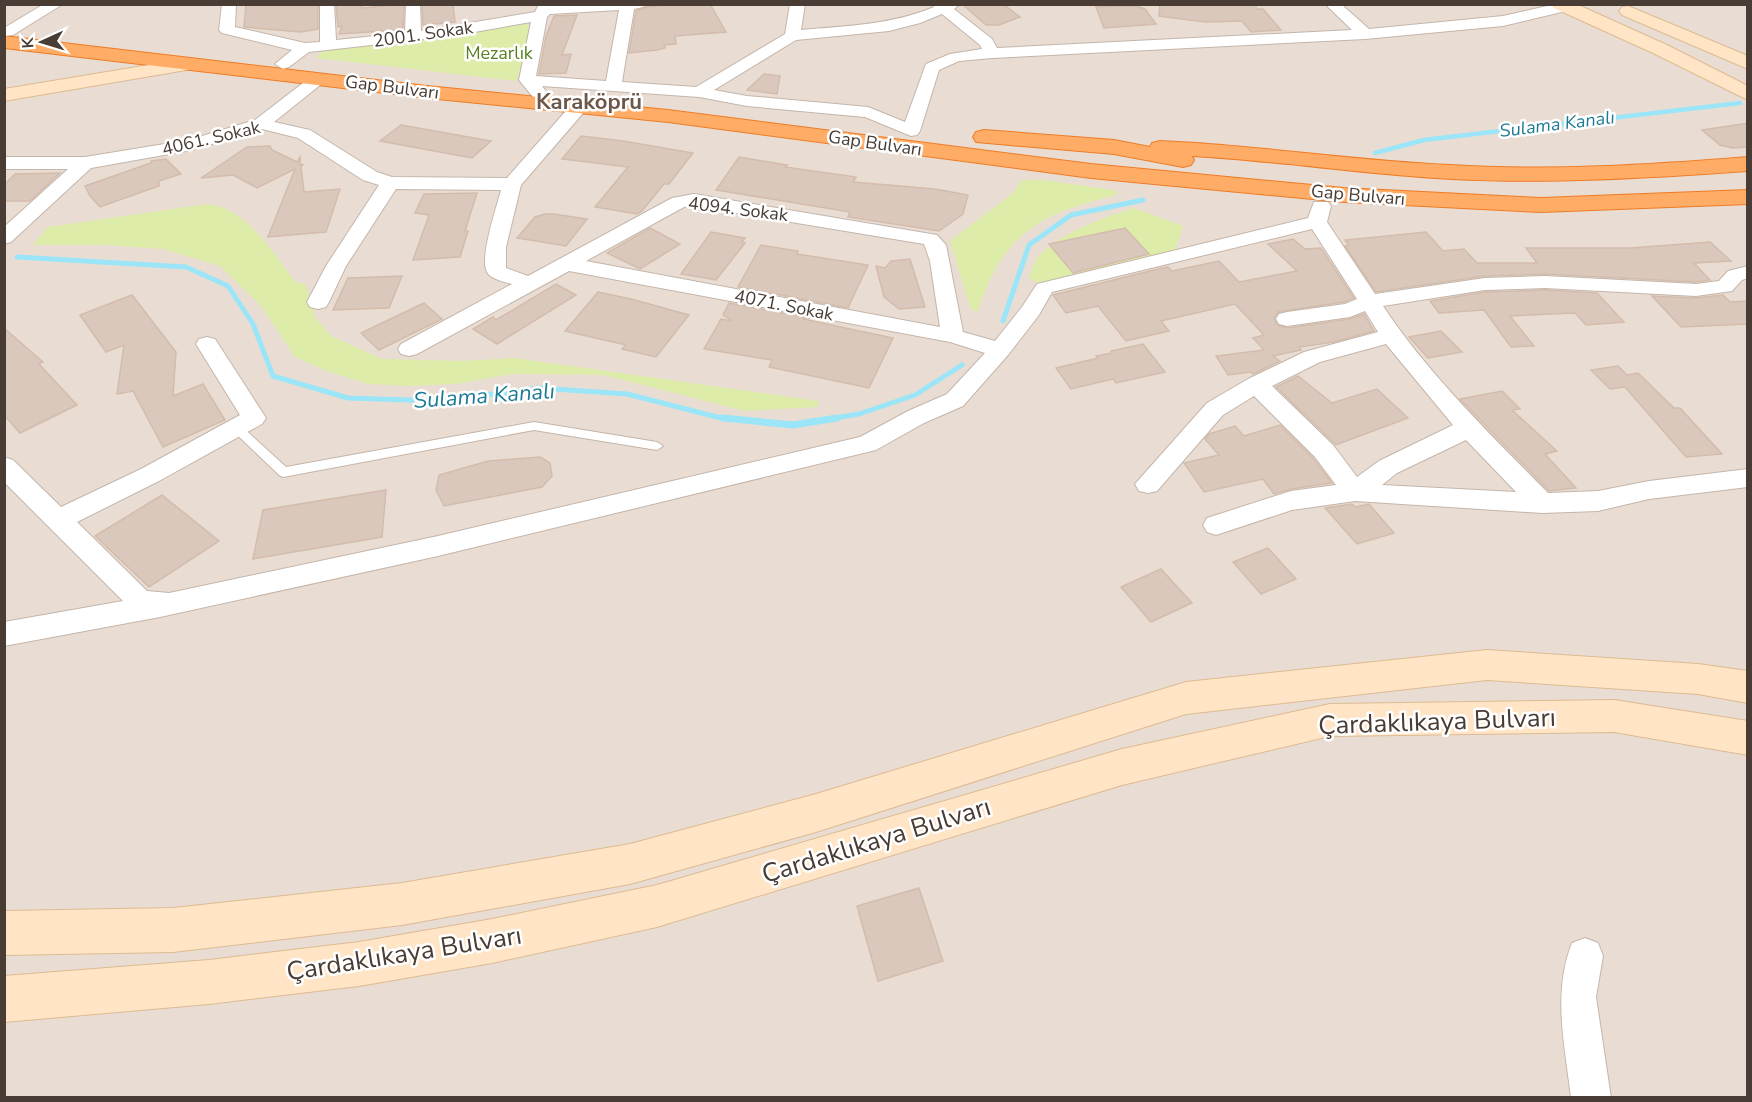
<svg xmlns="http://www.w3.org/2000/svg" width="1752" height="1102" font-family="'Nunito Sans',sans-serif">
<style>
.residential{fill:#e9ddd3}
.green{fill:#ddeda9}
.lines{fill:none;stroke-linecap:round;stroke-linejoin:round}
.stream-far2{stroke:#9ae5f8;stroke-width:4.5}
.stream-far1{stroke:#9ae5f8;stroke-width:5}
.stream{stroke:#9ae5f8;stroke-width:7}
.building{fill:#dac8bc;stroke:#d3bcac;stroke-width:1.5}
.lane-casing{stroke:#c4b5aa;stroke-width:2}
.street-casing{stroke:#c4b5aa;stroke-width:2}
.secondary-casing{stroke:#ddba92;stroke-width:2}
.highway-casing{stroke:#ee7b25;stroke-width:2}
.lane{fill:#fff;fill-rule:evenodd}
.street{fill:#fff;fill-rule:evenodd}
.secondary{fill:#ffe5c5;fill-rule:evenodd}
.highway{fill:#ffad66;fill-rule:evenodd}
.labels{text-anchor:middle;stroke-width:5;stroke-linejoin:round;paint-order:stroke}
.far-street-label{font-size:18px;fill:#483c34;stroke:#fff}
.far-park-label{font-size:18px;fill:#588021;stroke:#fff}
.far-water-label{font-size:18px;font-style:italic;fill:#1d7a94;stroke:#fff}
.far-district-label{font-size:22px;font-weight:bold;fill:#6c574a;stroke:#fff}
.water-label{font-size:22px;font-style:italic;fill:#1d7a94;stroke:#fff}
.near-street-label{font-size:26px;fill:#483c34;stroke:#fff}
</style>
<rect width="100%" height="100%" fill="#f4ede5"/>
<!-- residential -->
<rect class="residential" x="5" y="5" width="1742" height="1092"/>
<!-- green -->
<g class="green">
<polygon points="529,22 528,26 536,26 516,81 316,58 321,52"/>
<path d="M1022,180H1043L1114,190L1118,194C1067,209 1027,217 997,266C989,280 983,297 977,313L970,308L950,241L1013,193Z"/>
<path d="M207,204C247,208 274,254 296,283H305L315,317L331,336L382,359L462,361L514,358L819,401L817,407L745,411L604,375L513,374L456,384L406,386L368,384L327,371L295,357L262,307L220,266L163,249L106,245H33L48,227Z"/>
<path d="M1134,208L1183,226L1174,255L1160,257L1155,255L1039,284L1029,277C1032,270 1034,261 1039,256C1060,233 1105,217 1134,208Z"/>
</g>
<g class="lines">
<!-- stream-far2 -->
<polyline class="stream-far2" points="1375,153 1424,140 1740,103"/>
<!-- stream-far1 -->
<g class="stream-far1">
<polyline points="17,257 186,267 228,286 253,324 273,376 348,398 440,401 539,388 627,394 717,417 737,419"/>
<polyline points="1003,321 1029,245 1071,215 1143,200"/>
<polyline points="828,419 859,414 915,395 962,365"/>
</g>
<!-- stream -->
<polyline class="stream" points="723,418 793,425 837,418"/>
</g>
<!-- building -->
<g class="building">
<polygon points="246,4 318,4 318,29 301,32 244,27"/>
<polygon points="336,4 362,4 362,8 404,4 403,27 400,30 339,34 342,26 338,27"/>
<polygon points="422,4 453,4 455,22 423,25"/>
<polygon points="677,4 710,4 726,32 675,36 676,44 664,45 665,48 657,50 629,53 636,11 646,7"/>
<polygon points="962,4 1003,4 1020,17 999,25 986,25"/>
<polygon points="1160,4 1256,4 1256,9 1263,9 1281,30 1251,32 1242,21 1205,22 1159,16"/>
<polygon points="1113,6 1136,6 1145,9 1156,24 1104,28 1096,7"/>
<polygon points="577,15 562,55 571,54 566,73 539,74 546,36 554,16"/>
<polygon points="764,74 780,76 777,94 747,90"/>
<polygon points="1748,123 1748,147 1732,148 1720,145 1702,130"/>
<polygon points="401,125 491,141 472,158 380,141"/>
<polygon points="581,136 623,141 693,153 669,184 664,184 642,211 637,214 595,207 628,167 562,159"/>
<polygon points="270,146 272,150 297,162 300,157 300,164 303,165 301,166 304,192 340,189 326,232 268,237 295,169 257,188 233,175 201,178 247,147"/>
<polygon points="739,157 787,165 785,167 856,177 853,182 935,189 968,195 963,214 939,231 848,217 850,212 716,190"/>
<polygon points="166,159 181,174 159,181 159,186 100,207 90,196 85,186 151,163 151,161"/>
<polygon points="60,173 30,201 4,201 4,185 15,174"/>
<polygon points="477,193 465,231 468,231 460,257 413,260 429,215 415,213 424,194"/>
<polygon points="545,214 554,214 587,219 566,246 517,238 535,217"/>
<polygon points="650,228 680,244 640,269 607,253"/>
<polygon points="1125,228 1149,254 1073,273 1049,244"/>
<polygon points="711,232 745,238 742,242 745,243 716,280 681,274"/>
<polygon points="1426,232 1443,251 1464,249 1477,263 1537,263 1526,248 1631,248 1710,242 1731,261 1694,263 1710,280 1696,282 1545,274 1485,276 1376,292 1345,246 1349,245 1345,240"/>
<polygon points="1293,239 1305,249 1321,248 1354,298 1344,302 1278,312 1274,318 1277,325 1287,328 1350,319 1364,314 1374,331 1334,342 1299,347 1301,350 1273,356 1280,361 1253,374 1251,372 1228,375 1216,356 1264,350 1253,338 1264,335 1235,304 1161,321 1169,331 1126,341 1098,306 1066,313 1053,295 1162,268 1168,267 1172,271 1219,261 1239,282 1297,271 1268,244"/>
<polygon points="761,245 798,251 797,254 868,265 848,308 738,287"/>
<polygon points="910,259 925,307 899,309 884,297 876,266 885,268 891,261"/>
<polygon points="402,276 389,308 333,310 348,278"/>
<polygon points="556,284 576,295 497,344 473,329 493,317 496,320"/>
<polygon points="1545,290 1597,293 1624,322 1586,325 1575,313 1510,316 1534,346 1511,347 1484,310 1439,313 1430,301 1485,292"/>
<polygon points="598,292 631,299 689,315 656,357 622,349 626,345 565,331"/>
<polygon points="132,295 176,352 173,396 203,384 225,420 163,447 133,391 117,394 124,345 106,352 80,315"/>
<polygon points="1723,295 1730,302 1748,301 1748,324 1681,327 1652,296 1696,298"/>
<polygon points="424,303 442,319 379,350 361,333"/>
<polygon points="729,303 810,318 803,319 893,338 869,388 769,367 772,360 704,349 721,319 732,321 723,315"/>
<polygon points="4,328 43,362 39,364 77,405 20,433 4,415"/>
<polygon points="1441,331 1462,352 1428,358 1409,337"/>
<polygon points="1143,344 1165,372 1116,383 1113,379 1071,389 1056,368 1098,358 1096,356 1112,353 1111,351"/>
<polygon points="1618,366 1627,375 1638,373 1674,408 1680,408 1722,454 1686,457 1625,387 1610,389 1591,370"/>
<polygon points="1298,376 1332,403 1377,389 1408,418 1336,445 1276,387"/>
<polygon points="1502,391 1520,409 1512,410 1557,451 1545,454 1576,488 1549,491 1460,399"/>
<polygon points="1280,425 1313,458 1332,483 1291,489 1274,494 1263,479 1204,492 1184,463 1219,455 1205,439 1209,434 1235,426 1244,436"/>
<polygon points="540,457 550,463 552,476 542,487 444,506 436,490 439,475 488,461"/>
<polygon points="386,490 382,537 253,559 263,510"/>
<polygon points="162,495 219,541 149,587 95,536"/>
<polygon points="1352,504 1355,507 1369,504 1394,533 1357,544 1325,508"/>
<polygon points="1268,548 1296,579 1261,594 1233,562"/>
<polygon points="1161,569 1192,603 1151,622 1121,587"/>
<polygon points="919,888 943,961 878,981 857,906"/>
</g>
<g class="lines">
<defs>
<polygon id="lane" points="534,422 657,442 663,446 657,450 534,430 283,477 279,475 230,428 236,424 240,425 286,467"/>
<g id="street">
<polygon points="44,4 63,4 13,35 4,36 4,28"/>
<path d="M222,4H236L235,27L305,43L320,42V4H334L336,40L405,33L406,4H420L421,31L535,12L539,4H645L643,7L634,9L622,82L696,87L785,34L790,4H805L801,30C846,26 891,25 934,7L932,4H960L954,9L992,39L997,48L1352,30L1325,4H1341L1369,29L1503,16L1556,4H1571L1572,7L1570,10L1503,26L1365,39L992,58L959,61L939,70L920,131L917,135L911,136L865,117L747,106L699,97L542,86L547,93L545,97H533L519,80L531,22L452,36L309,52L289,67L283,69L275,64L292,50L222,33L219,30ZM619,10L606,81L536,76L547,17L550,14ZM942,14L980,45L982,49L950,54L926,64L905,122L868,107L747,96L714,90L796,40L889,31L920,23Z"/>
<path d="M318,74L326,79L324,82L274,122L310,130L377,172L392,177L507,178L572,104H584L587,108L584,112L521,185L506,247V268L528,276L672,198L694,194L937,235L946,245L963,332L995,341L1022,307L1037,284L1308,218L1314,202H1328L1331,206L1327,222L1375,294L1485,278L1545,276L1696,284L1719,281L1728,271L1748,266V278L1742,280L1732,291L1696,296L1545,288L1485,290L1383,306C1429,375 1490,434 1548,493L1598,491L1649,481L1748,469V487L1649,499L1598,511L1542,513L1355,501L1292,510L1216,535L1207,532L1203,525L1207,518L1291,491L1336,485L1315,457L1254,396L1223,415L1157,491L1148,493L1139,491L1135,484L1207,403L1248,379L1304,352L1378,332L1365,311L1350,317L1287,326L1279,324L1276,319L1279,314L1287,312L1345,304L1357,299L1312,229L1052,292L1039,315L1008,355L963,406L924,423L876,450L438,556L160,617L4,646V622L123,601L4,482V457L13,460L61,507L141,469L240,415L196,344L199,339L207,337L215,339L266,418L262,424L159,481L77,522L147,591L169,593L438,536L860,437L908,411L947,394L985,353L950,342L569,271L417,354L409,356L401,354L398,349L401,344L512,284C505,282 490,279 487,272C479,258 497,206 501,190L396,189L346,266L329,302L326,307L318,309L310,307L307,302L326,266L379,185L363,180L298,138L262,129L192,150L91,168L11,242L4,244V227L68,169H4V157H85L189,140L255,120L312,76ZM694,206L924,244L930,261L940,327L586,261L684,207ZM1386,344L1453,425L1379,461L1357,477L1333,445L1272,386L1320,362ZM1466,440L1516,492L1382,485L1397,473Z"/>
<path d="M1585,938L1598,943L1603,956L1596,997L1611,1098H1571C1565,1046 1552,993 1572,943Z"/>
</g>
<g id="secondary">
<polygon points="1551,4 1576,4 1667,45 1748,86 1748,100 1653,53 1554,8"/>
<polygon points="1628,6 1748,56 1748,69 1622,15 1619,11 1622,7"/>
<polygon points="191,58 198,60 201,64 198,68 4,101 4,89"/>
<polygon points="1487,650 1698,664 1748,671 1748,703 1698,694 1487,680 1186,714 816,832 630,884 402,925 173,952 4,955 4,911 173,908 402,883 630,844 816,794 1186,682"/>
<polygon points="1614,700 1748,721 1748,755 1614,732 1330,736 1122,785 657,927 492,963 359,986 209,1004 4,1022 4,976 209,960 359,942 492,919 657,885 1122,749 1330,704"/>
</g>
<g id="highway">
<polygon points="4,36 427,86 668,110 1091,164 1344,188 1541,198 1748,190 1748,204 1541,212 1344,202 1091,178 668,122 427,98 4,48"/>
<path d="M984,130L1114,140L1150,147L1152,143L1160,141L1196,143C1281,149 1366,161 1451,165C1550,171 1649,165 1748,157V171C1649,178 1550,184 1451,179C1364,174 1278,161 1192,156L1194,160L1191,165L1183,167L1114,154L976,142L973,137L976,132Z"/>
</g>
</defs>
<!-- lane casing -->
<use href="#lane" class="lane-casing"/>
<!-- street casing -->
<use href="#street" class="street-casing"/>
<!-- secondary casing -->
<use href="#secondary" class="secondary-casing"/>
<!-- highway casing -->
<use href="#highway" class="highway-casing"/>
<!-- lane -->
<use href="#lane" class="lane"/>
<!-- street -->
<use href="#street" class="street"/>
<!-- secondary -->
<use href="#secondary" class="secondary"/>
<!-- highway -->
<use href="#highway" class="highway"/>
</g>
<g class="labels">
<!-- far-street labels -->
<g class="far-street-label">
<text transform="translate(423 34) rotate(-8)" y="6">2001. Sokak</text>
<text transform="translate(392 87) rotate(7)" y="6">Gap Bulvarı</text>
<text transform="translate(211 138) rotate(-13)" y="6">4061. Sokak</text>
<text transform="translate(875 143) rotate(8)" y="6">Gap Bulvarı</text>
<text transform="translate(1358 195) rotate(5)" y="6">Gap Bulvarı</text>
<text transform="translate(738 209) rotate(7)" y="6">4094. Sokak</text>
<text transform="translate(784 305) rotate(11)" y="6">4071. Sokak</text>
</g>
<!-- far-park labels -->
<g class="far-park-label">
<text x="499" y="59">Mezarlık</text>
</g>
<!-- far-water labels -->
<g class="far-water-label">
<text transform="translate(1557 124) rotate(-7)" y="6">Sulama Kanalı</text>
</g>
<!-- far-district labels -->
<g class="far-district-label">
<text x="589" y="109">Karaköprü</text>
</g>
<!-- water labels -->
<g class="water-label">
<text transform="translate(484 395) rotate(-4)" y="8">Sulama Kanalı</text>
</g>
<!-- near-street labels -->
<g class="near-street-label">
<text transform="translate(1437 721) rotate(-2)" y="9">Çardaklıkaya Bulvarı</text>
<text transform="translate(876 840) rotate(-17)" y="9">Çardaklıkaya Bulvarı</text>
<text transform="translate(404 953) rotate(-9)" y="9">Çardaklıkaya Bulvarı</text>
</g>
</g>
<!-- border -->
<rect width="1752" height="1102" fill="none" stroke="#483c34" stroke-width="12"/>
<!-- north arrow -->
<g transform="translate(42 42) rotate(266)" stroke="#ffffff" stroke-width="4.5" paint-order="stroke">
<path d="M0-4.5L10 22L0 15L-10 22Z" fill="#483c34"/>
<text y="-9" font-size="16" font-weight="bold" text-anchor="middle" fill="#483c34">K</text>
</g>
</svg>
